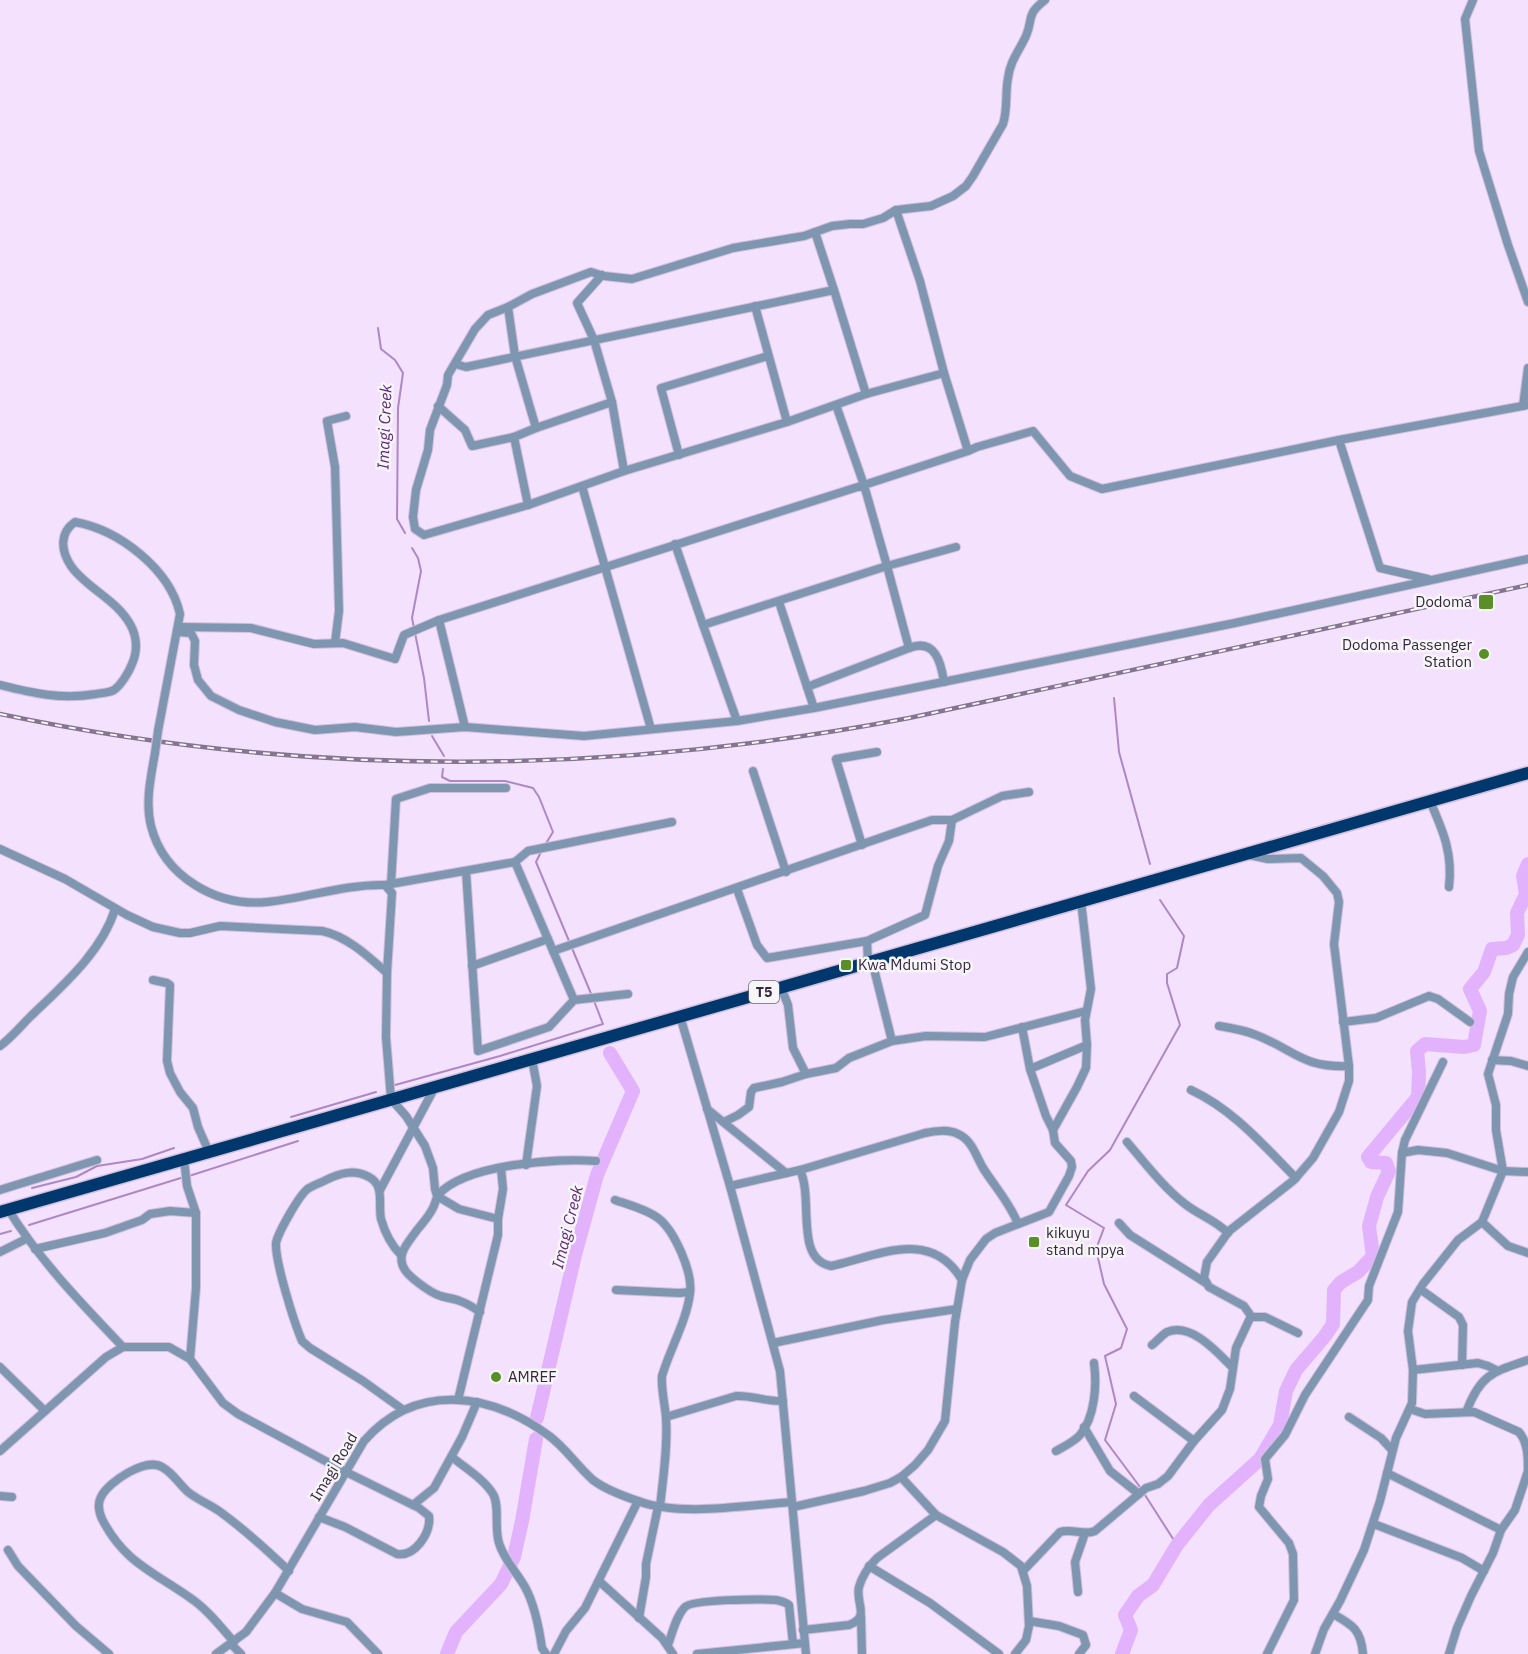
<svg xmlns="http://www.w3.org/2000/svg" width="1528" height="1654" font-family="'IBM Plex Sans',sans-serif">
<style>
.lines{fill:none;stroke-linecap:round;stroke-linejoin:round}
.stream{stroke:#ae88c4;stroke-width:2}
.river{stroke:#e2b3fc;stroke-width:14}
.minor-casing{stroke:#d1bfdc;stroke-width:10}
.highway-casing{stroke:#d1bfdc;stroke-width:15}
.minor{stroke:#7f96b1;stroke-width:8}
.highway{stroke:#00376c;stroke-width:12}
.rail-casing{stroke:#867591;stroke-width:4.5}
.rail{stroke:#f6f6f6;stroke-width:2;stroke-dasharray:7;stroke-linecap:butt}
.minor-bridge-casing{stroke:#d1bfdc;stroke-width:10;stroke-linecap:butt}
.minor-bridge{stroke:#7f96b1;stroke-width:8}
.poi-dot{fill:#598e28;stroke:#f6f6f6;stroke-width:2}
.labels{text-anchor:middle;stroke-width:5;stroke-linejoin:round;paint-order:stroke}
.shield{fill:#f6f6f6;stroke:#706477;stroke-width:1.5}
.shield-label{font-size:14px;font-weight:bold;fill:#362540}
.poi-label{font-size:15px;fill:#362540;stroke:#f6f6f6;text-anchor:start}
.street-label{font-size:15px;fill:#362540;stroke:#f6f6f6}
.water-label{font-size:16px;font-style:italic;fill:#5f2679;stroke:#f6f6f6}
</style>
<rect width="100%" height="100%" fill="#f3e1fe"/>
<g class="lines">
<!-- stream -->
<g class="stream">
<polyline points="378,328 381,349 395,360 403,373 398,408 397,519 405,533"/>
<polyline points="412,548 418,558 421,571 412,618 424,678 429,721"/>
<polyline points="1114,698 1119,752 1150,864"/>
<polyline points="432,736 444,756"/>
<polyline points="443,769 442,777 450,781 505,781 533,788 539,797 553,832 545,845"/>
<polyline points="542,850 536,862 592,996"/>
<polyline points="395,1085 500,1056 603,1024 594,1001"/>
<polyline points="291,1117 376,1092"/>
<polyline points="189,1176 298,1141"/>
<polyline points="32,1188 76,1177 97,1166 142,1159 174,1148"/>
<polyline points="29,1225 184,1177"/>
<polyline points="0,1234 11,1231"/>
<polyline points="1140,1487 1105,1440 1116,1404 1105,1356 1121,1348 1127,1329 1104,1284 1096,1249 1104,1228 1066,1205 1088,1171 1110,1150 1180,1025 1167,983 1167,974 1177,968 1184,936 1160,900"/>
<polyline points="1145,1495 1177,1545"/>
</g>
<!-- river -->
<g class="river">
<polyline points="537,1418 575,1255 597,1175 633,1091 610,1053"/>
<polyline points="447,1654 456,1632 501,1584 514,1557 522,1521 536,1439"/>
<polyline points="1122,1654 1131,1630 1125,1615 1138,1596 1153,1585 1177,1545 1209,1505 1260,1459 1280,1425 1286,1391 1296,1370 1325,1336 1333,1324 1334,1290 1341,1282 1358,1272 1373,1256 1369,1226 1377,1197 1389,1171 1386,1163 1371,1162 1368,1157 1418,1097 1419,1072 1417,1051 1425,1044 1464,1047 1474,1045 1480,1011 1470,989 1484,972 1492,949 1506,948 1513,945 1518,935 1517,913 1526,894 1523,876 1528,864"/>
</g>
<defs>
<g id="minor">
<polyline points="1473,0 1465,19 1479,151 1508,245 1528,302"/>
<polyline points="815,232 834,290"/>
<polyline points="602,275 577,303 594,340 612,402 624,471"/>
<polyline points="755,306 787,422"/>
<polyline points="508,307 515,356 536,428 612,402"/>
<path d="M455,364L466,367L834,290L866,394L787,422L624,471L528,505L424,535L415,529L413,517L416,490L428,450L430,430L447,385L448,375L475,329L488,315L508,307L532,294L591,272L604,276L632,279L733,248L804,236L832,226L850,224H863L883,218L896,210L931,206L953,196L966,186L973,176L1003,124C1008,109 1005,93 1008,78C1010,61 1019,51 1026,36C1034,17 1025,16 1045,0"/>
<polyline points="944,373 968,451"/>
<polyline points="866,394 944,373 920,281 896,210"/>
<polyline points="836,405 864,485 968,451 977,447 1033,431 1070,476 1102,489 1339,440 1528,405"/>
<polyline points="438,406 465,430 472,446 514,437"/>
<polyline points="1523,406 1528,368"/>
<polyline points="1339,440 1380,568 1428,579"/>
<polyline points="679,455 661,388 768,356"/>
<polyline points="582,486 651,729"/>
<polyline points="528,505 514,437 536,428"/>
<polyline points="675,544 703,625"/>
<polyline points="779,602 814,708"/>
<polyline points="439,620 465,727"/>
<polyline points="181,627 251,628 314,644 343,643 395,659 404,635 439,620 864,485 887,566 703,625 737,721"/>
<polyline points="177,632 191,633 195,641 194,665 198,680 211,696 239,710 275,722 315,730 355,727 396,732 465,727 584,736 737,721 814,708 1235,623 1528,559"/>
<polyline points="335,643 339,611 335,467 327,421 346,416"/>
<path d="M909,648C935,638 941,662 944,682"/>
<path d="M0,685C32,693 62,700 96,694C101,693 109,693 114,690C121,685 129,672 132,664C138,651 137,636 130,624C116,599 85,587 71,566C61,551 59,533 75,522C119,530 170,569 180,614L158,731"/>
<polyline points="807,687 909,648 887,566 956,547"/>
<path d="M155,753C151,776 145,802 151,826C164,877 217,907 267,902C307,898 345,884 385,885L392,893L387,973L386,1037L391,1099L406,1116L425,1146L433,1168L435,1189L437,1196L459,1209L498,1219"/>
<polyline points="753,771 786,872"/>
<path d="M1430,801C1443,831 1453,853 1449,887"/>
<polyline points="952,820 1002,796 1029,792"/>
<polyline points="862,845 836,759 877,752"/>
<path d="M0,849L65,879L127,915L153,927L180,933H190L220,926L322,931C347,936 369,957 387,973"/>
<polyline points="515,862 574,1000"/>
<polyline points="466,871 478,1051 549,1027 574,1000 628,994"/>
<polyline points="391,884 396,799 430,788 506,788"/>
<polyline points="385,885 515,862 528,851 672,822"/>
<polyline points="867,941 868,962"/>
<polyline points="553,951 932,820 952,820 949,841 938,866 925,915 867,941 767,958 757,945 737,889"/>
<polyline points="872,961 892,1041"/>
<polyline points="472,966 548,939"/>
<polyline points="153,980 167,983 170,985 167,1061 170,1073 180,1092 193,1108 198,1127 209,1152"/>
<polyline points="781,987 788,1005 793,1048 806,1074"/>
<polyline points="680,1016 730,1186 780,1371 806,1654"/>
<polyline points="1343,1022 1376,1018 1429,996 1438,999 1470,1022"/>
<path d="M1219,1026C1231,1028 1244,1030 1256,1035C1295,1050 1302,1068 1349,1066"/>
<path d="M0,1046C11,1038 20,1027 30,1017C62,986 102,952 115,909"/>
<polyline points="1492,1060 1511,1061 1528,1066"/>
<polyline points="1030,1069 1087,1045"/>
<path d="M1191,1090C1234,1110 1263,1145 1296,1178"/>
<polyline points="707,1109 786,1173"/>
<polyline points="724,1122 738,1115 749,1107 751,1092 754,1088 782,1082 806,1074 836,1068 849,1058 892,1041 926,1036 985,1037 1086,1011"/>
<polyline points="1053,1130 1077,1087 1086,1068 1087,1045 1085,1020 1091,989 1081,901"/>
<path d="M1127,1142C1145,1163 1163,1187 1185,1204C1199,1215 1215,1220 1228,1233"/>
<polyline points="1402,1153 1418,1150 1447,1153 1503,1171 1528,1172"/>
<polyline points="184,1159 187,1186 196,1213 196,1288 190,1359"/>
<polyline points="526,1165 537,1086 532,1059"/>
<path d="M800,1170C814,1199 794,1259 831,1266C877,1256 931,1227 962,1280"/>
<path d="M730,1186L800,1170L925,1133C936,1131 948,1129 958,1134C972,1140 976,1156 983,1168C995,1187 1010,1203 1018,1224"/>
<polyline points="0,1190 97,1160"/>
<polyline points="380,1190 435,1087"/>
<path d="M615,1200C629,1205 646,1209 658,1218C674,1230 693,1272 690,1293C687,1320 670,1349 662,1376C661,1390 665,1404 666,1418C668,1447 663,1478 660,1507"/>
<path d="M8,1209C40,1261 82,1304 123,1347"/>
<polyline points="1482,1222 1508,1246 1528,1253"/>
<polyline points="1119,1223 1130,1235 1206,1283"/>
<polyline points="35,1249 105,1233 142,1220 150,1214 170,1211 196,1213"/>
<polyline points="0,1252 26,1239"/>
<path d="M401,1255C391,1245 385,1233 381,1219C378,1205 385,1185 369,1177C354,1169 340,1173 326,1180C320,1183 314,1185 309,1188C300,1193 278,1233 276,1243C275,1262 294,1322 302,1341L310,1348L363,1381L402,1409"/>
<polyline points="1420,1289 1459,1317 1463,1325 1462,1365"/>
<polyline points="616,1290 679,1293 690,1292"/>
<path d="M480,1312C474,1308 467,1303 460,1301C453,1298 445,1298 438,1295C430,1292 410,1278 405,1270C395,1255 408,1243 417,1230C423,1223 429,1216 433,1208C435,1204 436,1199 438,1195C465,1164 557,1158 596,1161"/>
<polyline points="1251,1317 1265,1317 1298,1333"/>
<polyline points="773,1343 883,1320 957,1309"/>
<path d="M1152,1345C1157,1341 1162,1335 1167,1332C1191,1322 1217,1352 1232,1367"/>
<polyline points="0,1367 45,1411"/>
<polyline points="1413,1370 1478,1363 1488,1366 1496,1370"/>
<polyline points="1134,1396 1194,1441"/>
<polyline points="458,1400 498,1235 498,1219 503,1189 501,1168"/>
<path d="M1410,1409L1425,1414L1474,1412L1519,1432C1528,1443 1528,1457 1528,1472"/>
<path d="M1467,1410C1481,1374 1493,1372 1528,1360"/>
<path d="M666,1417L736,1396C752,1395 766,1402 783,1401"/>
<polyline points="1349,1417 1381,1438 1392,1450"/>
<polyline points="1084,1427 1110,1471 1139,1494"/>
<path d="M0,1451L106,1357L123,1347H169L190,1359L223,1403L238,1414L344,1471L419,1508L429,1516C431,1533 415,1557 397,1554L345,1527L319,1517"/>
<path d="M1056,1451C1063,1447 1074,1442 1080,1435C1095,1417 1097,1385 1094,1363"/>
<path d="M452,1457C465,1468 484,1479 493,1494C500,1506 494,1527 499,1543C504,1560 516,1571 525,1587C535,1605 539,1627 542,1648L546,1654"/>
<polyline points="1387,1473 1501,1530"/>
<polyline points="901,1477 936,1515 1003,1552 1021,1566 1027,1586 1029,1626 1026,1640 1015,1654"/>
<polyline points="0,1496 12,1497"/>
<polyline points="413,1505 434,1488 462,1437 477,1402"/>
<polyline points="793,1507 864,1491 890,1483 901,1477 915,1465 928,1450 945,1421 955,1322 962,1280 970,1260 986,1239 995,1233 1049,1212 1069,1176 1072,1167 1071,1161 1055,1143 1053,1130 1046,1116 1030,1069 1022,1027"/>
<polyline points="1374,1524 1462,1558 1484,1571"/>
<polyline points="8,1550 18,1566 76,1626 109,1654"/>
<polyline points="869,1566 930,1603 999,1654"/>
<path d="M1024,1570L1060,1532C1072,1528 1084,1536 1095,1531L1146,1488L1158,1484L1168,1476L1194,1441L1222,1410L1230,1389L1236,1348L1251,1316L1244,1306L1209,1287L1204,1278L1207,1262L1229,1231L1294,1180L1313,1158L1339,1112L1349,1081V1066L1334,944L1339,902L1337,893L1323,876L1301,858L1268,859L1249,855"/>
<polyline points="599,1581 662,1638 673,1654"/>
<polyline points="1078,1592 1075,1562 1085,1533"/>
<polyline points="275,1593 302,1609 347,1622 378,1654"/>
<path d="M1333,1614C1353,1625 1361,1630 1363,1654"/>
<polyline points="861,1617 862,1654"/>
<polyline points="639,1618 646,1577 646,1564 658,1507"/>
<polyline points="1029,1621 1059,1626 1083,1635 1086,1645 1079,1654"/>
<path d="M803,1630L849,1625C871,1617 855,1603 859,1587C862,1576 869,1566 877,1558L936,1515"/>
<path d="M234,1642C220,1626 207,1609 189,1597C152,1571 124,1562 102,1519C99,1512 97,1504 101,1497C108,1482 146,1457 162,1467C173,1473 179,1484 188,1492C198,1500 209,1504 219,1511C244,1529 267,1550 289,1571"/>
<polyline points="231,1644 241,1654"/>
<path d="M668,1645C672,1634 676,1616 685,1607C693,1599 762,1599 776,1600C782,1601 785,1602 789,1605L793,1644"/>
<path d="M216,1654L246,1632L275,1593L364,1441C416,1382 489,1392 548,1435C565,1447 577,1466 593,1480C606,1490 623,1496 638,1501C680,1517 747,1505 792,1502"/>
<polyline points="554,1654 566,1631 585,1608 638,1501"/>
<polyline points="697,1654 805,1643"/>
<polyline points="1267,1654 1294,1600 1293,1554 1289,1543 1259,1507 1261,1496 1268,1479 1265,1459 1285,1435 1305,1395 1368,1300 1369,1286 1398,1212 1402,1153 1405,1140 1443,1062"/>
<polyline points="1315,1654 1324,1629 1340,1601 1364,1550 1380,1501 1396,1438 1412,1403 1413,1370 1408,1331 1412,1302 1423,1284 1458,1240 1482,1222 1503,1171 1496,1130 1496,1105 1488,1074 1508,1014 1509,994 1513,977 1528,952"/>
<polyline points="1449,1654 1457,1628 1471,1596 1493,1553 1501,1530 1515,1510 1528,1471"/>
</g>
<polyline id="highway" points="0,1212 1528,773"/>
</defs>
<!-- minor casing -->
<use href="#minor" class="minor-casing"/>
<!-- highway casing -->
<use href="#highway" class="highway-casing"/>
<!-- minor -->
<use href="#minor" class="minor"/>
<!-- highway -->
<use href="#highway" class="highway"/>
<defs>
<path id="rail" d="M0,714C303,778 606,776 909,718L1528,585"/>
</defs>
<!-- rail casing -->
<use href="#rail" class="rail-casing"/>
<!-- rail -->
<use href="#rail" class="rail"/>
<defs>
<polyline id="minor-bridge" points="155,753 158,731"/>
</defs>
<!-- minor-bridge casing -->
<use href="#minor-bridge" class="minor-bridge-casing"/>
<!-- minor-bridge -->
<use href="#minor-bridge" class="minor-bridge"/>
</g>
<!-- markers -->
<g class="poi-dot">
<rect x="1478" y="594" width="16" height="16" rx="3"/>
<circle cx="1484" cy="654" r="6"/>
<rect x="840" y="959" width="12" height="12" rx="3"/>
<rect x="1028" y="1236" width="12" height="12" rx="3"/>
<circle cx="496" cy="1377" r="6"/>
</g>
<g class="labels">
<!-- shield labels -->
<rect class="shield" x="749" y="981" width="30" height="22" rx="4.5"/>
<g class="shield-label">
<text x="764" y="997">T5</text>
</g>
<!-- poi labels -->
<g class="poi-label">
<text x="1472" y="607" text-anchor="end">Dodoma</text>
<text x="1472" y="650" text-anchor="end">Dodoma Passenger<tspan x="1472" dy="17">Station</tspan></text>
<text x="858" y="970">Kwa Mdumi Stop</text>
<text x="1046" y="1238">kikuyu<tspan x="1046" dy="17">stand mpya</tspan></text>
<text x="508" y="1382">AMREF</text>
</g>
<!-- street labels -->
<g class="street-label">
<text transform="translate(334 1467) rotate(-59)" y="5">Imagi Road</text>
</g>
<!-- water labels -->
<g class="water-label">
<text transform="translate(384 427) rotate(-88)" y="6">Imagi Creek</text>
<text transform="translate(567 1227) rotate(-76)" y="6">Imagi Creek</text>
</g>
</g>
</svg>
